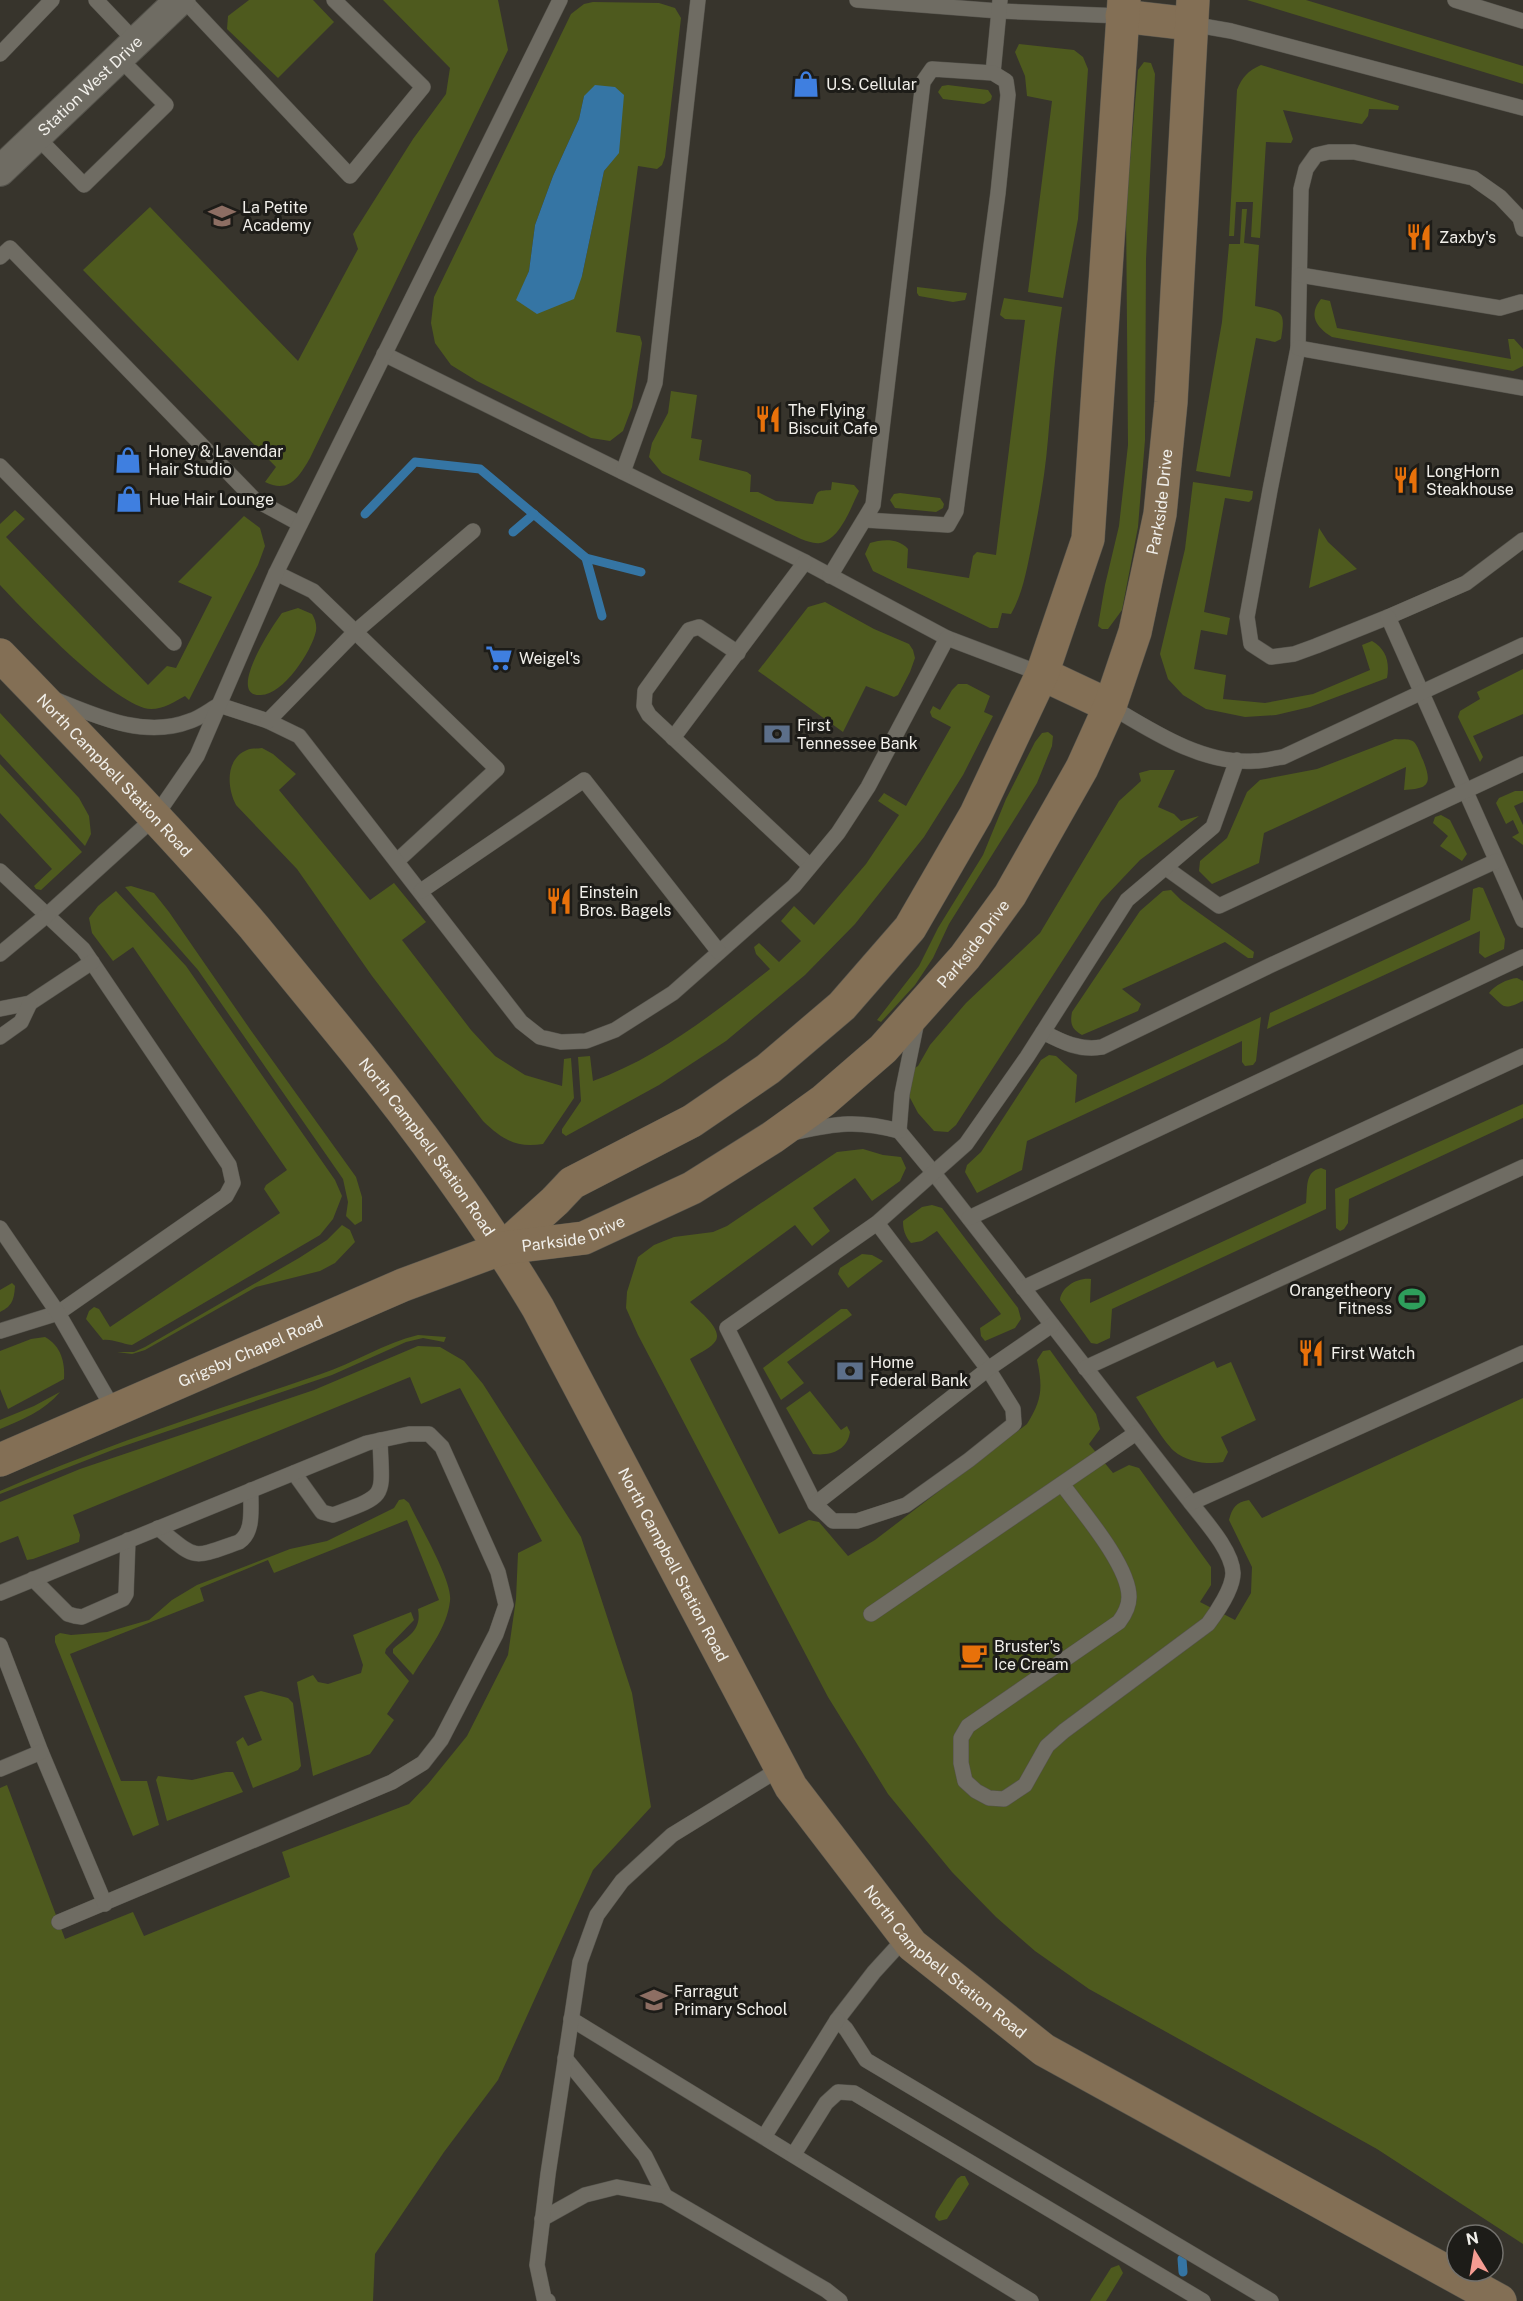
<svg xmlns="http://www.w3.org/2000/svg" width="1523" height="2301" font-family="'Public Sans',sans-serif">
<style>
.green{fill:#4e5a1e;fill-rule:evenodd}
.water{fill:#3575a4}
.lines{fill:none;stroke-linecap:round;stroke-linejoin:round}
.stream{stroke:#3575a4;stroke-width:9}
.lane-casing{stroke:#55534c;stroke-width:16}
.street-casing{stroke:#55534c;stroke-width:32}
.secondary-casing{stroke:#55534c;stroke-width:34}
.lane{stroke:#6f6c63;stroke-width:15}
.street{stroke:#6f6c63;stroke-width:30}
.secondary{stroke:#836f55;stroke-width:33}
.labels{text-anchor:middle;stroke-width:6;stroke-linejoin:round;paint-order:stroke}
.poi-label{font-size:16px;fill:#f1efea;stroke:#1d1c18;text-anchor:start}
.street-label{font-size:16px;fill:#f1efea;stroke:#1d1c18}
</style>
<rect width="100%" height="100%" fill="#37342c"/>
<!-- green -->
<g class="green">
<polygon points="249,0 313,0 334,22 278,78 227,29 228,16"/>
<path d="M383,0H498L508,50L310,458C299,477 289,494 265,482L276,467L83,270L150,207L298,361L358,249L353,234L413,139L446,94L450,68Z"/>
<polygon points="1247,0 1306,0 1523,66 1523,84"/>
<path d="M593,2L659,3L675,8L681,18L665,157L662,165L657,169L638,166L616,332L640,336L642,343L632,407L623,431L610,441L591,438L477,381L451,365L435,343L431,323L434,297L571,14L584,4ZM584,96L619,152L604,171L582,276L517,300L529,271L535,225L553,176L579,119Z"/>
<polygon points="1019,44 1074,50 1083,57 1088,69 1078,219 1063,298 1028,292 1052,101 1027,96 1025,76 1015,52"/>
<polygon points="1144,62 1151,63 1155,74 1146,259 1145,440 1138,527 1122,610 1108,629 1102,629 1098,626 1105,585 1119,526 1128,445 1126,206 1138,70"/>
<path d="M1261,65L1399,106L1398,110L1369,109L1368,116L1362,124L1283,110L1293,139L1291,143L1266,142L1260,238L1251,237L1253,202H1236L1234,236H1229L1237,90C1242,77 1248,71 1261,65Z"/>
<polygon points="948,85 988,90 992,96 991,100 984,104 943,99 938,92 942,86"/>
<path d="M1242,209H1247L1244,243L1259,245L1255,306C1282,312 1286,310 1281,339L1275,342L1256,338L1230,477L1196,471L1222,322L1229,244H1240Z"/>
<polygon points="917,287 967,293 965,300 953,302 919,296 917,293"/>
<path d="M1004,298L1062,307C1055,351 1052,395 1048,439C1045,475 1039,509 1032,544C1027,568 1023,593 1011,614L1002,613L998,628H990L873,571L865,554L870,543C882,539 899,538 908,549L907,568L969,578L973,556L977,552L996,555L1025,320L1005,319L1000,315Z"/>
<path d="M1321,299L1330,301L1337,328L1511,359L1508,339H1514L1523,349V366L1513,371L1332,337C1316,327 1308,315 1321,299Z"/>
<path d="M671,391L697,395L691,438L702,440L699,460L747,472L751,475L750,492H758L776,501L813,504C818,490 816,491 831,490L832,482L854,485L859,491C851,507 840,540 820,543C814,544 807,541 801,539L662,473L649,457L652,443L668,413Z"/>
<path d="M1193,482L1253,491L1252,499L1249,502L1225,498L1204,612L1230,618L1227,635L1201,630L1194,669L1226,675L1223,699L1265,703L1313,694L1370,670L1362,645L1372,641C1386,649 1390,662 1387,678L1310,707L1276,715L1245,717L1206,709L1183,695L1168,679L1160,654L1185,549Z"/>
<polygon points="900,493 940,498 944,504 943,508 936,512 895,508 890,500 894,494"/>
<path d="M15,510L25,519L6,537L148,685L167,666L176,668L212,597L178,582L244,516L260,528L265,546L258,565L189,700L185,696C174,702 164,709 151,709C118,709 25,612 0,585V524Z"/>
<polygon points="1319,528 1328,542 1357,569 1309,588"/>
<polygon points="825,602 874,629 909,644 913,650 915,658 910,672 898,695 894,697 866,686 843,732 758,671 808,607"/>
<path d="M298,608L312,614C315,619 317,625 316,631C312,651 283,695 261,695C225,697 273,625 282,613Z"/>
<polygon points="1523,669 1523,714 1473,736 1483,757 1480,762 1458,717 1460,711 1480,699 1477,692"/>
<path d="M958,684H967L990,696L984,712L993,716L963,775L924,837L855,924L805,975L726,1041L659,1085L566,1136L562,1133V1129L581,1101L578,1057L590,1056L593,1081C660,1057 715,1012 770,969L756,954L754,947L759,943L779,962L801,941L781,921L794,906L814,925L866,864L899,815L878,801L884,793L906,806L951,727L932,717L930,712L933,706L940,710L952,690Z"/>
<polygon points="0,713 79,798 89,816 91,834 85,846 0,754"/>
<polygon points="1048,732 1053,736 1052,746 1037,783 949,924 933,958 915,985 881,1022 877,1020 919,966 938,928 983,855 1006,799 1035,742 1042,733"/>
<path d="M1395,739C1401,740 1409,738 1414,742C1418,746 1420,754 1423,760C1432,783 1430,789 1404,790L1406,767L1264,833L1259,863L1212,884L1199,871L1200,861L1227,838L1247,792L1260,780L1317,769Z"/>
<path d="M262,748L273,754L296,774L279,790L370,900L394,883L426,922L402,940L471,1030L495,1056L525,1075L562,1086L564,1059L571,1058L574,1098L543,1144C516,1148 503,1140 483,1121L372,976L297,869L236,805C227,788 225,759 247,750C251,748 257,749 262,748Z"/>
<polygon points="0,764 82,852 41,890 36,889 34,886 52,869 0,813"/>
<polygon points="1150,770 1175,770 1158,807 1174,814 1181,821 1199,816 1140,860 1101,901 956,1125 948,1132 934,1131 918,1113 909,1096 911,1070 918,1066 930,1045 966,1003 1040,933 1119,801 1141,781 1139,773"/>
<polygon points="1515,791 1523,791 1523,802 1514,806 1523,825 1523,845 1512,837 1519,833 1513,820 1506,824 1496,803 1499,798"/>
<polygon points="1441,815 1450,820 1467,854 1462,861 1440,846 1448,836 1433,823 1435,817"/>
<polygon points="131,886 154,893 169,912 252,1032 356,1177 362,1197 362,1221 355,1225 346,1216 348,1202 343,1179 198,970 125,887"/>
<polygon points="1479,887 1483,888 1505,939 1504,949 1485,958 1479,953 1480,931 1267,1029 1270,1013 1470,920 1473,889"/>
<path d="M1171,890L1181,900L1254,952L1253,958H1248L1225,942L1122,989L1141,1004L1138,1011L1082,1035C1071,1029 1070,1023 1072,1012L1140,911L1163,891Z"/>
<path d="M116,891L186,966L335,1180L342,1196L333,1219L320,1235L132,1345C121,1344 114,1339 103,1340L86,1319L89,1311L94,1307L99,1309L110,1327L280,1213L264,1189L266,1185L287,1170L133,947L113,961L92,933L89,918L98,906Z"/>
<path d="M1517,978L1523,981V1001C1502,1011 1505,1007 1489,993C1495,985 1507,979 1517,978Z"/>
<polygon points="1261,1017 1256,1061 1253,1065 1245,1066 1242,1062 1242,1041 1027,1141 1022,1170 977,1193 965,1172 967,1165 981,1152 1041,1060 1049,1055 1056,1056 1077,1075 1075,1103"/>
<polygon points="1523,1104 1523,1118 1349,1199 1348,1223 1344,1229 1340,1231 1336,1228 1335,1189"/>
<path d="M863,1149L883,1155L901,1157L906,1168L900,1181L872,1201L855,1178L813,1208L830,1231L812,1246L795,1225L690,1302C699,1311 726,1331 714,1343C708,1350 697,1354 690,1359L779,1534L809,1520L819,1522L848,1556L875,1540L1027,1424C1042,1400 1043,1388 1037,1360L1043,1351L1050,1350L1096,1414L1100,1429L1089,1444L1113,1473L1129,1465L1139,1468L1211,1567V1585L1200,1602L1235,1620L1251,1593L1252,1567L1229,1520C1232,1508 1236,1502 1249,1500L1262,1518L1523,1398V2244L1377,2149L1089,1989L1035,1951L996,1917L952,1872L888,1794L828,1697L638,1335L626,1308L627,1292L638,1257L654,1245L674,1237L713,1232L727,1226L837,1152Z"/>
<path d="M1321,1168L1326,1170V1209L1112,1309L1110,1338L1097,1344L1091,1343L1060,1300C1061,1287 1078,1277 1091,1279L1090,1303L1306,1203C1308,1188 1304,1172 1321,1168Z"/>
<path d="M932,1205L942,1208L1018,1308L1021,1319L1015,1328L985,1341L981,1336L980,1328L1001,1314L937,1231L922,1241L911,1243C905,1236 903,1230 903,1221L922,1207Z"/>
<polygon points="342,1225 350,1230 355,1242 335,1263 320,1271 256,1287 145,1350 132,1354 117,1352 134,1352 145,1347 299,1258 327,1240"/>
<polygon points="862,1254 872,1255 883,1261 848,1288 838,1274 840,1268"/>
<path d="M12,1283L15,1286C14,1300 12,1306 0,1312V1290Z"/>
<polygon points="841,1309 847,1309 852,1315 787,1362 804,1383 781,1400 763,1368"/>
<path d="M418,1335L446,1337L444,1342L423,1338L406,1342L332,1375L115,1449L0,1494V1491C104,1445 213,1411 321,1374C354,1363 384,1343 418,1335Z"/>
<path d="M45,1337C61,1346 65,1362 64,1379L8,1409L0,1389V1351L31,1339Z"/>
<polygon points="418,1346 440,1347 464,1361 483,1384 581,1537 632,1693 651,1807 593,1870 498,2080 444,2152 375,2254 373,2301 0,2301 0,1788 7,1785 65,1939 133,1912 144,1936 290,1877 282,1852 409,1804 428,1784 467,1736 508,1655 516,1599 518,1553 542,1541 460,1388 421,1404 410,1377 73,1515 80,1535 79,1542 33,1559 27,1560 18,1536 0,1543 0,1502 80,1469 314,1390"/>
<path d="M1214,1361L1217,1368L1231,1362L1256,1420L1221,1437L1228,1452L1223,1462C1208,1465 1187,1462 1174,1451C1163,1441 1145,1410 1136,1397Z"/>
<path d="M810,1391L841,1430L847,1426L850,1432C847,1451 830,1456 813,1454L786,1408Z"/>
<path d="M60,1392C44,1411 22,1420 0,1429V1420L34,1406Z"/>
<path d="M404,1499L409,1503C418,1523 453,1581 450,1601C447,1628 427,1652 413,1675L393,1653V1649C408,1636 422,1631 418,1609L439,1600L407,1520L274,1573L268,1560L200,1588L204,1601L70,1654L121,1781H147L159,1825L133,1836L55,1642V1636L60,1633L71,1635L107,1632L149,1620L172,1600L197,1585L290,1549L327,1541L394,1508L399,1500Z"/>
<polygon points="411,1612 414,1620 386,1649 385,1653 409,1681 387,1714 394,1720 370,1754 313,1776 297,1682 313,1675 318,1682 328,1684 361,1673 363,1665 353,1635"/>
<polygon points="261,1691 288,1698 293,1703 301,1766 298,1770 253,1788 236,1742 243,1737 248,1746 262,1740 244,1696"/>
<polygon points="226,1772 233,1772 243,1792 167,1821 156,1780 158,1776 192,1780"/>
<polygon points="961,2176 965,2176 969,2184 947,2219 939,2221 935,2217 936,2212 957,2179"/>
<polygon points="1119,2265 1123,2273 1106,2301 1090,2301 1111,2268"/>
</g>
<!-- water -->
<polygon class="water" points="595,85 615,87 624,95 619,153 604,171 582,276 574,299 537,314 516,300 529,271 535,225 553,176 579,119 584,96"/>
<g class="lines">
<!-- stream -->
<g class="stream">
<polyline points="365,514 415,462 480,469 586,558 641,572"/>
<polyline points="513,532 534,514"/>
<polyline points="586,558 602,616"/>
<polyline points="1182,2259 1183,2272"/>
</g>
<defs>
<g id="lane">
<polyline points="96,0 136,42"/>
<polyline points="184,0 350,176 423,87 334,0"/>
<polyline points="857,0 999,11 1122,16"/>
<polyline points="1455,0 1523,21"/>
<polyline points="1191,24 1231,31 1523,108"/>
<polyline points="0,54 52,0"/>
<polyline points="993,73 1000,0"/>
<polyline points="36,136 84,185 166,105 119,58"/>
<polyline points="1523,229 1520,218 1500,197 1473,178 1354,152 1329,152 1316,155 1306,169 1301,189 1298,348 1270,490 1247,617 1251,644 1271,657 1294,654 1316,646 1388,617 1466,583 1523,540"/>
<polyline points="0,257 10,248 254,499 300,524"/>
<polyline points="1300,275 1500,308 1521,302"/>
<polyline points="1298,348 1523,388"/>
<polyline points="384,354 805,562 947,638 1042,674"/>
<polyline points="0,466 174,643"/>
<polyline points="623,472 655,383 698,0"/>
<polyline points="276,573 313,591 497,769 397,861"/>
<polyline points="830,576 873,505 923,82 932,69 993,73 1006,81 1008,95 998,193 956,511 948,525 865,520"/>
<polyline points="1388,617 1523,920"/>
<polyline points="738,653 699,627 689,630 645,691 644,706 649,715 810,866"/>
<path d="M54,699C96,716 144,739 190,721C200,718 210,710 219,705L268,721L299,736L521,1022L540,1037L561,1042L586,1041L615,1030L673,993L794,886L838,833L868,787L947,638"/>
<path d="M1110,706C1152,731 1203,765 1255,761C1265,761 1274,758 1283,757L1523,645"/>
<polyline points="268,721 355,632 473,531"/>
<polyline points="673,738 805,562"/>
<polyline points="1166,868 1219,906 1523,764"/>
<polyline points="0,871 83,949 229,1165 233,1183 226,1196 58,1313 0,1331"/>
<polyline points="421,891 584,780 719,952"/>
<polyline points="0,954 47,915 155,817 197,756 276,573 560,0"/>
<polyline points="0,1009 30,1003 92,962"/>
<path d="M1043,1032C1062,1042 1080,1051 1102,1047L1269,966L1496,861"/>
<polyline points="0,1037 21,1022 30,1003"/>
<path d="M899,1131L933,1172L1191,1503C1204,1520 1232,1550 1233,1573C1233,1588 1217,1612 1208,1624L1064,1731L1047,1746L1025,1785L1004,1799L989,1798L976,1791L965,1781L961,1763V1738L968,1726L1119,1622C1125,1614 1129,1607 1129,1597C1129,1565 1081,1510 1062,1484"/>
<path d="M797,1132C837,1123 859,1120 899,1131L902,1094L917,1021"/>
<polyline points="969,1218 1523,957"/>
<polyline points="877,1223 988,1369 1013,1409 1014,1424 969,1460 906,1505 857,1521 833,1521 815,1504 727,1328 877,1223 966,1144 1027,1057 1127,900 1213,827 1237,760"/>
<polyline points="0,1228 58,1313 114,1410"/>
<polyline points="1023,1288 1523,1056"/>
<polyline points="1085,1368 1523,1167"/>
<path d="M294,1473L322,1512L333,1515C389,1494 382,1499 380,1440"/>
<polyline points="1191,1503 1523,1353"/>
<polyline points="815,1504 988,1369 1052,1325"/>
<path d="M158,1528C198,1560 190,1559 239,1542C255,1531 250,1508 251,1490"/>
<polyline points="33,1579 68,1614 75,1616 82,1617 123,1599 126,1594 128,1540"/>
<polyline points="0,1593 367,1443 409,1434 429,1434 442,1447 498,1572 506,1605 496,1634 441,1740 423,1763 392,1782 59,1922"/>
<polyline points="871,1614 1136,1433"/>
<polyline points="0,1645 41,1752 105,1904"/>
<polyline points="0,1769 41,1752"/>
<polyline points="906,1937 874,1972 837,2020 846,2029 866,2060 1271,2301"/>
<polyline points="571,2019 1031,2301"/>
<polyline points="565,2058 645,2156 665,2196"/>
<polyline points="764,2137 837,2020"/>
<polyline points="794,2154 826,2103 838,2092 854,2093 1203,2301"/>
<polyline points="542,2219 585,2195 617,2187 665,2196 826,2290 840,2301"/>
<polyline points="548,2301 544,2298 537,2265 548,2174 580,1962 597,1915 622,1881 672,1835 781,1768"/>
</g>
<g id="street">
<path id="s1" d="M0,171L180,0"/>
</g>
<g id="secondary">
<polyline points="1122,16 1191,24"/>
<path id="s2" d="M0,655C86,744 173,833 254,927C278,956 302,986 326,1015C403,1108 476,1204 538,1308L791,1787L912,1945L1044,2050L1500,2301"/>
<polyline points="1042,674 1110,706"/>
<polyline points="503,1248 555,1201 572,1183 692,1121 768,1069 842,1006 910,928 976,814 1042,674 1088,539 1124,0"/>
<path id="s3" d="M0,1460L403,1285L503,1248L584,1238L692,1188L773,1137L823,1101L883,1049L965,957L1010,895L1082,768L1110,706L1135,632L1160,514L1171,402L1193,0"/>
</g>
</defs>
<!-- lane casing -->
<use href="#lane" class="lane-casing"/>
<!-- street casing -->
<use href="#street" class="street-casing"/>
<!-- secondary casing -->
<use href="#secondary" class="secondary-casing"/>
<!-- lane -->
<use href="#lane" class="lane"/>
<!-- street -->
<use href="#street" class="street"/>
<!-- secondary -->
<use href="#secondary" class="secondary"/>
</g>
<!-- icons -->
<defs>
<symbol id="shop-bare" viewBox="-9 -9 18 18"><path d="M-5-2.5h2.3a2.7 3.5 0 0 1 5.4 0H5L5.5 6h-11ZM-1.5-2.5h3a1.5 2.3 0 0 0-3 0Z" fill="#3f7fe0" stroke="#1d1c18" stroke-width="2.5" paint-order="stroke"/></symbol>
<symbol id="school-bare" viewBox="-9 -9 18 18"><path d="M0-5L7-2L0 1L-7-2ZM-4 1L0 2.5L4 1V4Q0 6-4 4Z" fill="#8d6e63" stroke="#1d1c18" stroke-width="2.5" paint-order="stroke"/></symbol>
<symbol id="restaurant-bare" viewBox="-9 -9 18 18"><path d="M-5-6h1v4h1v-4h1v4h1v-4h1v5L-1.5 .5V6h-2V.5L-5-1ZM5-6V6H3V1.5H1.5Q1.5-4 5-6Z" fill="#e8710a" stroke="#1d1c18" stroke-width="2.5" paint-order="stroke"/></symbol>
<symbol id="supermarket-bare" viewBox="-9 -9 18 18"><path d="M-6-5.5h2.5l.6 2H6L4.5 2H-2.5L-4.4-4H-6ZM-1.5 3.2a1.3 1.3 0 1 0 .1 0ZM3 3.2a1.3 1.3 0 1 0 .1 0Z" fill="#3f7fe0" stroke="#1d1c18" stroke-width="2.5" paint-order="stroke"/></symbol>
<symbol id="bank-bare" viewBox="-9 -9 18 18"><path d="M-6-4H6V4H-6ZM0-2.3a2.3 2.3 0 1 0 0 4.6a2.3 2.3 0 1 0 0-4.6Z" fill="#5c6f8a" stroke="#1d1c18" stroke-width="2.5" paint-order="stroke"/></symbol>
<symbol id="stadium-bare" viewBox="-9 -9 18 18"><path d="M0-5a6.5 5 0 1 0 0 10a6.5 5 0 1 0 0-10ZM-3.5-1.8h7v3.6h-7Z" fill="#2e9e5b" stroke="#1d1c18" stroke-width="2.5" paint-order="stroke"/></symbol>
<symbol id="cafe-bare" viewBox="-9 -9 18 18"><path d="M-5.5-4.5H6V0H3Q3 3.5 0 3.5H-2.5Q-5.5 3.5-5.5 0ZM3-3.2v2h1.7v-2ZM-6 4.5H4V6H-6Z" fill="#e8710a" stroke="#1d1c18" stroke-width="2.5" paint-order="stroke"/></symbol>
</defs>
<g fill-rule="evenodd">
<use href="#shop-bare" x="787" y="65" width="38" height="38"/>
<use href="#school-bare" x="203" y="197" width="38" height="38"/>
<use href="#restaurant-bare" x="1400" y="218" width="38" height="38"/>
<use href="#restaurant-bare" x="749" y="400" width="38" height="38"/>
<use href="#shop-bare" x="109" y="441" width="38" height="38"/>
<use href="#restaurant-bare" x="1387" y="461" width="38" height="38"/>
<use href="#shop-bare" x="110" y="480" width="38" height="38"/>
<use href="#supermarket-bare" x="480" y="639" width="38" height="38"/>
<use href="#bank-bare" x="758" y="715" width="38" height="38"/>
<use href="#restaurant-bare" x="540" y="882" width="38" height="38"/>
<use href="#stadium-bare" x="1393" y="1280" width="38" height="38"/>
<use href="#restaurant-bare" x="1292" y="1334" width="38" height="38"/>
<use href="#bank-bare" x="831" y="1352" width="38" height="38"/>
<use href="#cafe-bare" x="955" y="1636" width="38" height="38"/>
<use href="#school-bare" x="635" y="1981" width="38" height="38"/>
</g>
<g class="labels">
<!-- poi labels -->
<g class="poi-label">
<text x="826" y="90">U.S. Cellular</text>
<text x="242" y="213">La Petite<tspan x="242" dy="18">Academy</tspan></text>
<text x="1439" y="243">Zaxby's</text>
<text x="788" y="416">The Flying<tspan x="788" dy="18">Biscuit Cafe</tspan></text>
<text x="148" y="457">Honey &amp; Lavendar<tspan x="148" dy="18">Hair Studio</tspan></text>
<text x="1426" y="477">LongHorn<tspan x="1426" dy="18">Steakhouse</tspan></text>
<text x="149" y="505">Hue Hair Lounge</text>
<text x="519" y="664">Weigel's</text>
<text x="797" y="731">First<tspan x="797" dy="18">Tennessee Bank</tspan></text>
<text x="579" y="898">Einstein<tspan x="579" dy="18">Bros. Bagels</tspan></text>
<text x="1392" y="1296" text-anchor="end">Orangetheory<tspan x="1392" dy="18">Fitness</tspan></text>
<text x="1331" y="1359">First Watch</text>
<text x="870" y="1368">Home<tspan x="870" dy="18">Federal Bank</tspan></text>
<text x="994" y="1652">Bruster's<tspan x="994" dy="18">Ice Cream</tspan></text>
<text x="674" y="1997">Farragut<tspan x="674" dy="18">Primary School</tspan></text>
</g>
<!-- street labels -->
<g class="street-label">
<text dy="6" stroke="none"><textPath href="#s1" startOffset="124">Station West Drive</textPath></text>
<text dy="6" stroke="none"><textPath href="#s3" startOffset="1608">Parkside Drive</textPath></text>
<text dy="6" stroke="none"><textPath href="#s2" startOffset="166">North Campbell Station Road</textPath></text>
<text dy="6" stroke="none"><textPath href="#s3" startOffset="1122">Parkside Drive</textPath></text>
<text dy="6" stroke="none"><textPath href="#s2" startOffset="652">North Campbell Station Road</textPath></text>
<text dy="6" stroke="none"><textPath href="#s3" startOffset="618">Parkside Drive</textPath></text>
<text dy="6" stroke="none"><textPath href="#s3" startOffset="273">Grigsby Chapel Road</textPath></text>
<text dy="6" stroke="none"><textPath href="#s2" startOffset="1138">North Campbell Station Road</textPath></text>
<text dy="6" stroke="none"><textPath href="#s2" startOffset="1624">North Campbell Station Road</textPath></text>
</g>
</g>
<!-- north arrow -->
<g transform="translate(1475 2253) rotate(349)"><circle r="28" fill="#1d1c18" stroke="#72706c" stroke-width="1.5"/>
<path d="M0-4.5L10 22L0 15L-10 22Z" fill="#f59c92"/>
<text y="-9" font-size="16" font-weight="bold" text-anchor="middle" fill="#f1efea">N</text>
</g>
</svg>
